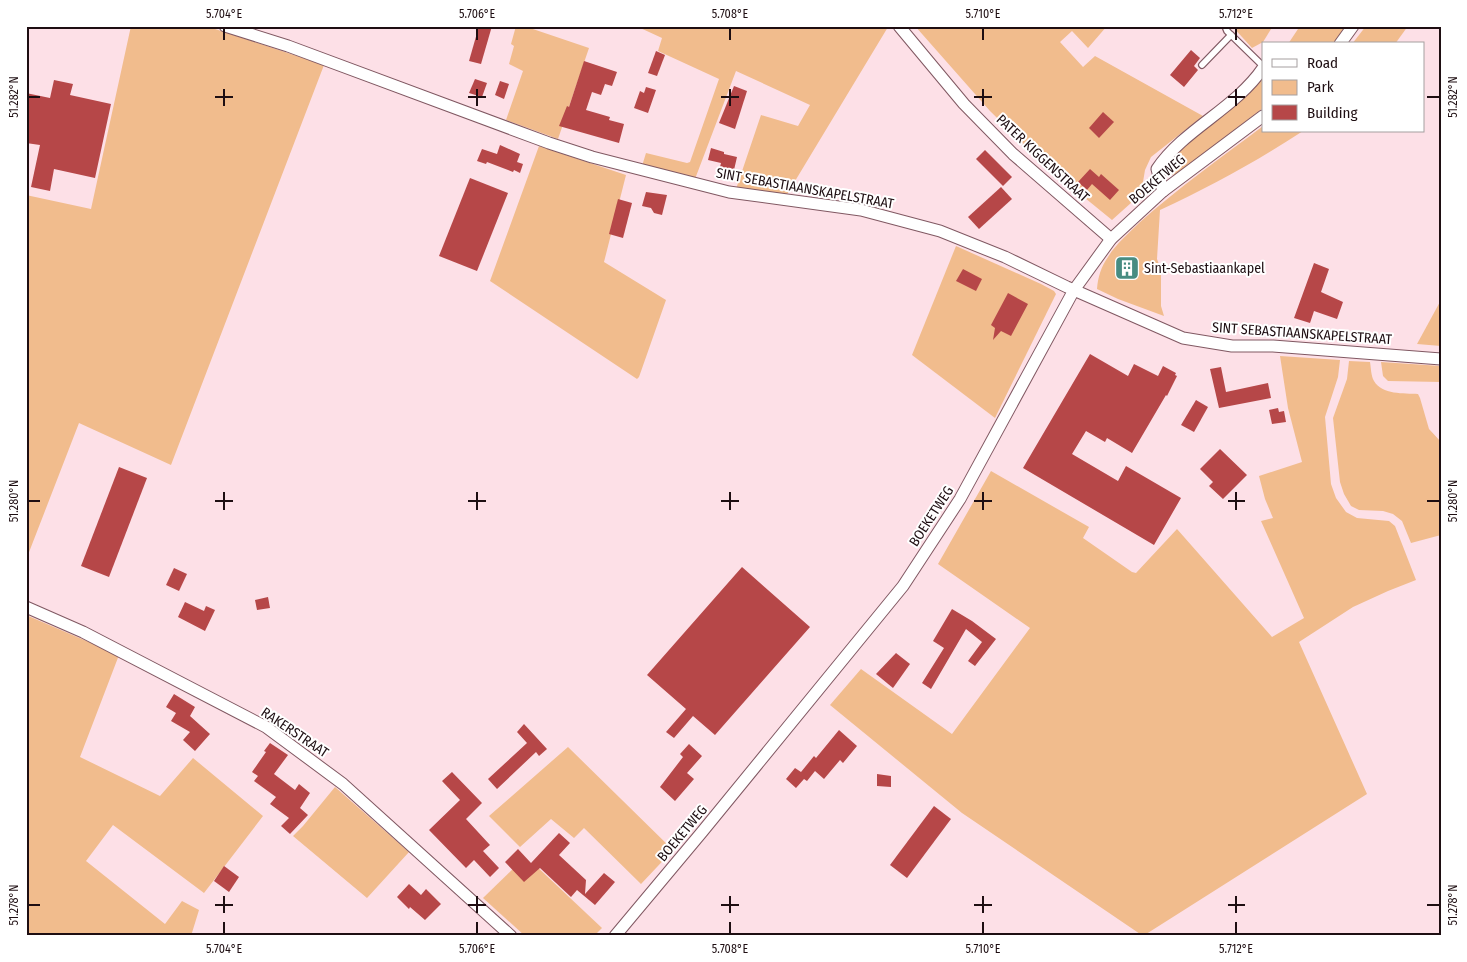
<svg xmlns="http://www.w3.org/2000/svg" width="1467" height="962" font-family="'Fira Sans Condensed',sans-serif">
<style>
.green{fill:#f1bc8d}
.building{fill:#b64748}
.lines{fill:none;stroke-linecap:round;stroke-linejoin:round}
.service-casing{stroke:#805862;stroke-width:8}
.minor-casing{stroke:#805862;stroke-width:13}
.service{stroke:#fff;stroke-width:5.5}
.minor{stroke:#fff;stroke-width:11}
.ticks{fill:none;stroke:#1e0e12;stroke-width:2}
.labels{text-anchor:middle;stroke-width:4;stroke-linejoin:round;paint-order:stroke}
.street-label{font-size:14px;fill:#1e0e12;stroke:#fff}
.poi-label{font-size:14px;fill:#1e0e12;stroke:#fff;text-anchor:start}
.neatline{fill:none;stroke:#1e0e12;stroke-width:2}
.ticks-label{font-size:12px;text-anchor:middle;fill:#1e0e12}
</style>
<rect width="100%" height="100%" fill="#fde0e7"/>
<!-- green -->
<g class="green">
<polygon points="131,26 206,26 324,65 171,465 79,423 26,560 26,195 91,209"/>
<polygon points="516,26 524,26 589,48 558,139 506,120 523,71 509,64 514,46 511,44"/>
<polygon points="636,26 888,26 888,27 786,196 736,189 761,115 798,126 810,105 736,71 695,179 642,166 646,153 687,163 690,162 719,79 658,51 662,38"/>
<polygon points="915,26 1107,26 1088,48 1072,31 1060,42 1083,67 1095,56 1203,116 1151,157 1145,170 1141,194 1112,220 1047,167 990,111"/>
<polygon points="1232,26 1273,26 1263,42 1252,48"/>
<polygon points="1288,26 1348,26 1334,44 1288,44 1298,29"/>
<polygon points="1366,26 1408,26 1395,44 1352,44"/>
<path d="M1263,77V108L1177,174C1171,175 1167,177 1162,172L1164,162Z"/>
<path d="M1263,126V131H1303C1257,161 1210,187 1160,210L1157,259L1161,270V306L1164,316L1118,299L1097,289C1098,277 1101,267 1108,257C1116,244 1129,233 1139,223C1178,188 1222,157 1263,126Z"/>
<polygon points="539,146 626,175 604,262 666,300 639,377 637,379 490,281"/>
<polygon points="956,246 1041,284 1054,291 1056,294 995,418 912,355"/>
<polygon points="1441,300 1441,346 1417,344"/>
<polygon points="1280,356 1340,360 1338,377 1325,417 1331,484 1336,498 1346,512 1357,518 1389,521 1395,526 1416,580 1388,591 1353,607 1299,642 1367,794 1143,936 962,813 830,705 861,669 952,734 1030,628 938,564 991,471 1089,527 1083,538 1132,572 1136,573 1177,529 1272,637 1304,618 1261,521 1273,518 1265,499 1259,476 1302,462 1288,408"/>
<path d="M1349,361L1370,362C1371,368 1371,376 1374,381C1382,395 1404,393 1418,394L1420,398L1429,429L1441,442V535L1411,543L1402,521L1393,514L1383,511L1359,510L1351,506L1344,494L1340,482L1333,418L1347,379Z"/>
<polygon points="1381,362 1441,366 1441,382 1388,381 1383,376"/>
<polygon points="26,615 119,655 80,757 160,796 193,758 263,816 204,893 113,825 86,861 165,924 182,901 199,910 191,936 26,936"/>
<polygon points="568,747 673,850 641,884 584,828 574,838 551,819 520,847 489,816"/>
<polygon points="335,787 409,852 367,898 293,836 303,826"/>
<polygon points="519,863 533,863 602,928 594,936 525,936 483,898"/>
</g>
<!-- building -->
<g class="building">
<polygon points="479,26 492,26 481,64 469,61"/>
<polygon points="1191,50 1200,58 1194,66 1198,70 1184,87 1170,75"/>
<polygon points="656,51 665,55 657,76 648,73"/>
<polygon points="584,61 617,72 612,86 605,84 601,95 592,92 586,110 610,117 609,120 624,124 619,143 559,126 567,106 569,107"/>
<polygon points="475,79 487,83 482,97 469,93"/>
<polygon points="54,80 73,84 70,95 111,104 95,178 54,169 50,191 31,187 40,145 26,143 26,93 50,98"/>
<polygon points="500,81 509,84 504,99 495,95"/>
<polygon points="734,86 747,91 735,129 719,123"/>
<polygon points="646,87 656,90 648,113 634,108 640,91 644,93"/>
<polygon points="1103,112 1114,122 1099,138 1089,128"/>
<polygon points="500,145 520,154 517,162 523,164 520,173 514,170 513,172 487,162 486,164 477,161 482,149 497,154"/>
<polygon points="711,148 724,152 724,154 737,157 734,170 720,167 721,163 708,160"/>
<polygon points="985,150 1012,177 1003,186 976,159"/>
<polygon points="1090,169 1099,177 1101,174 1119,190 1110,200 1092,184 1087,190 1078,182"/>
<polygon points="470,178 508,193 477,271 439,256"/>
<polygon points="1001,187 1012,199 979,229 968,217"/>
<polygon points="646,192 667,195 662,215 654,213 651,208 642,206"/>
<polygon points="618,199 632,203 623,238 609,234"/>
<polygon points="1134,263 1134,273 1115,275 1115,265"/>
<polygon points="1314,263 1329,269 1321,292 1343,302 1337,319 1314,311 1310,323 1294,318"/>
<polygon points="963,269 982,279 976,291 956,281"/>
<polygon points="1008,293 1028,304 1011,336 1001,331 993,340 995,328 991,325"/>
<polygon points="1090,354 1128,376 1134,364 1158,376 1163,366 1176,373 1175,375 1177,376 1167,396 1166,395 1132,453 1107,438 1105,442 1086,431 1072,454 1118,481 1126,466 1181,498 1154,545 1023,468"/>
<polygon points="1221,367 1226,392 1268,383 1271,398 1219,408 1210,369"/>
<polygon points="1196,400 1208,407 1194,432 1181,425"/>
<polygon points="1278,408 1279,412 1284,411 1286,422 1272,424 1269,410"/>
<polygon points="1220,449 1247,475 1223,499 1209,486 1213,482 1200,469"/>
<polygon points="119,467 147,478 109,577 81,566"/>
<polygon points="742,567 810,627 715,735 693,716 674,738 666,732 686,709 647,675"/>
<polygon points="174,568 187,574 179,591 166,585"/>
<polygon points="268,597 270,608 257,610 255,600"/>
<polygon points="185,602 204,611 206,606 215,610 205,631 178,617"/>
<polygon points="952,609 972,621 996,639 975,666 968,661 982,642 966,629 931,689 922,683 944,648 933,641"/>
<polygon points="896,653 910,664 893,688 876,674"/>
<polygon points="174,694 195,707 190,716 210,734 195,751 183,740 190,732 171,721 176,713 166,707"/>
<polygon points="524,724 547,749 539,756 536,752 497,789 488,779 527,743 517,732"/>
<polygon points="839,730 857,746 843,763 840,760 824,779 815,771 807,781 804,779 796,788 786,779 795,768 801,772 814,756 816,758"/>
<polygon points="270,743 288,755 274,774 295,790 299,784 310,793 300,808 308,815 290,834 281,826 289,818 270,804 276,797 254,781 258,776 252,772 266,752 264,751"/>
<polygon points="689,744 702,756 687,773 694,779 675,801 660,787 683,757 680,754"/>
<polygon points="452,772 482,803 466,819 490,845 483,851 499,868 490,877 474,860 466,868 429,830 460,800 442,781"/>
<polygon points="877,774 891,776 891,787 877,786"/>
<polygon points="934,806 951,819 907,878 890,865"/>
<polygon points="559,833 570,843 559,855 586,880 585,894 604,873 615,882 595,905 577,890 571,897 540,868 524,882 505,862 518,849 531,863"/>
<polygon points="224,866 239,877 229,892 214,881"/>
<polygon points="409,884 421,895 426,889 441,904 425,920 410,907 409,909 397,897"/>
</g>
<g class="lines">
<defs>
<g id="service">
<polyline points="1225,26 1227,31 1263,66"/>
<polyline points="1202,65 1231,35"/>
</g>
<g id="minor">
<polyline points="225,26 288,46 549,143 592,157 729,192 861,210 940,231 1005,257 1067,287 1183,338 1232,346 1273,346 1441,359"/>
<polyline points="899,26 964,104 1013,154 1111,239"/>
<polyline points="1340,44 1353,26"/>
<path d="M1163,191L1157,169C1184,129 1235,109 1263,68"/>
<polyline points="26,607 83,632 266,727 343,784 511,936"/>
<polyline points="615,936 702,832 903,586 960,499 1074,290 1111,239 1163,191 1263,116"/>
</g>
</defs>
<!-- service casing -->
<use href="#service" class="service-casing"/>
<!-- minor casing -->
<use href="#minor" class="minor-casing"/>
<!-- service -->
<use href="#service" class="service"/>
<!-- minor -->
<use href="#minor" class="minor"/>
</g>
<!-- ticks -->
<path class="ticks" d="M224,28V40M477,28V40M730,28V40M983,28V40M1236,28V40M224,89V106M477,89V106M730,89V106M983,89V106M1236,89V106M28,97H40M215,97H233M468,97H486M721,97H739M974,97H992M1228,97H1245M1427,97H1440M224,492V510M477,492V510M730,492V510M983,492V510M1236,492V510M28,501H40M215,501H233M468,501H486M721,501H739M974,501H992M1228,501H1245M1427,501H1440M224,896V913M477,896V913M730,896V913M983,896V913M1236,896V913M28,905H40M215,905H233M468,905H486M721,905H739M974,905H992M1228,905H1245M1427,905H1440M224,922V934M477,922V934M730,922V934M983,922V934M1236,922V934"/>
<!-- icons -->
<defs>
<symbol id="building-square" viewBox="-11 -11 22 22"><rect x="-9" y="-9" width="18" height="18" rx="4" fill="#478c82" stroke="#fff"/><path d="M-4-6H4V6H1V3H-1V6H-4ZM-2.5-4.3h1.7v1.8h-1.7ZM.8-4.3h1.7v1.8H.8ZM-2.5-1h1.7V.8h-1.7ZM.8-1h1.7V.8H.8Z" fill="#fff"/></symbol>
</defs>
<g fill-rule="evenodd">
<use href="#building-square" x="1113" y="254" width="28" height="28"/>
</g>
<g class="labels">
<!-- street labels -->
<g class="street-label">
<text transform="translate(1043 158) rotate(43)" y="5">PATER KIGGENSTRAAT</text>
<text transform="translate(1157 179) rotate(-40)" y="5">BOEKETWEG</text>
<text transform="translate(805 188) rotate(10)" y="5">SINT SEBASTIAANSKAPELSTRAAT</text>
<text transform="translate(1302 333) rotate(4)" y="5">SINT SEBASTIAANSKAPELSTRAAT</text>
<text transform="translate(931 516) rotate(-57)" y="5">BOEKETWEG</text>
<text transform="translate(295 732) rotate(34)" y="5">RAKERSTRAAT</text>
<text transform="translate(682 833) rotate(-50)" y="5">BOEKETWEG</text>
</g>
<!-- poi labels -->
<g class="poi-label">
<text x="1144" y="273">Sint-Sebastiaankapel</text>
</g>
</g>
<!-- border -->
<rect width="1467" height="962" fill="none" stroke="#ffffff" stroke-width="55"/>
<!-- legend -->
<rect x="1262" y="42" width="162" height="90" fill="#ffffff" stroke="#a59fa0"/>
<rect x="1272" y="59" width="25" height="8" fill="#ffffff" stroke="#a59fa0"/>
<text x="1307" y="68" font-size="15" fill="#1e0e12">Road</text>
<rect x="1272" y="80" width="25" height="15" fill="#f1bc8d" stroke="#a59fa0"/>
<text x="1307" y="92" font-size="15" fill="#1e0e12">Park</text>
<rect x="1272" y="105" width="25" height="15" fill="#b64748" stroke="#a59fa0"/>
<text x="1307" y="118" font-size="15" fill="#1e0e12">Building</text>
<rect x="28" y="28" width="1412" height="906" class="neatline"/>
<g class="ticks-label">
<text x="224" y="18">5.704°E</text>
<text x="477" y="18">5.706°E</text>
<text x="730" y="18">5.708°E</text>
<text x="983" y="18">5.710°E</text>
<text x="1236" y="18">5.712°E</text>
<text transform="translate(14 97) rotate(-90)" y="4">51.282°N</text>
<text transform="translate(1453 97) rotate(-90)" y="4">51.282°N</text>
<text transform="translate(14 501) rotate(-90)" y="4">51.280°N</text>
<text transform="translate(1453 501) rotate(-90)" y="4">51.280°N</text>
<text transform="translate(14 905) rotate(-90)" y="4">51.278°N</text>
<text transform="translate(1453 905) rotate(-90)" y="4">51.278°N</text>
<text x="224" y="953">5.704°E</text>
<text x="477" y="953">5.706°E</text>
<text x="730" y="953">5.708°E</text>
<text x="983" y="953">5.710°E</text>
<text x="1236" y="953">5.712°E</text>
</g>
</svg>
